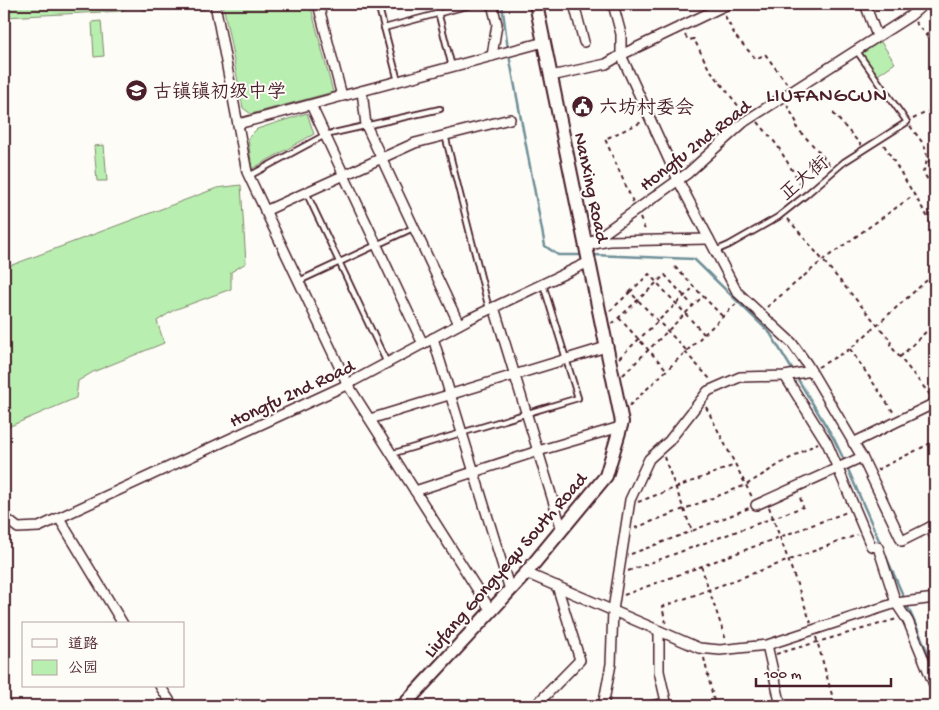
<svg xmlns="http://www.w3.org/2000/svg" width="939" height="710" font-family="'Gochi Hand','LXGW WenKai TC',sans-serif">
<style>
.green{fill:#b8eeaf;stroke:#81866d}
.lines{fill:none;stroke-linecap:round;stroke-linejoin:round}
.stream{stroke:#709099;stroke-width:2.5}
.service-casing{stroke:#4a1f2b;stroke-width:8}
.minor-casing{stroke:#4a1f2b;stroke-width:12}
.primary-casing{stroke:#4a1f2b;stroke-width:16}
.path{stroke:#4a1f2b;stroke-width:2;stroke-dasharray:4 4;stroke-linecap:butt}
.service{stroke:#fdfcf7;stroke-width:4.5}
.minor{stroke:#fdfcf7;stroke-width:9}
.primary{stroke:#fdfcf7;stroke-width:12}
.labels{text-anchor:middle;stroke-width:4;stroke-linejoin:round;paint-order:stroke}
.poi-label{font-size:19px;fill:#4a1f2b;stroke:#fdfcf7;text-anchor:start}
.street-label{font-size:19px;fill:#4a1f2b;stroke:#fdfcf7}
.quarter-label{font-size:21px;letter-spacing:1px;fill:#4a1f2b;stroke:#fdfcf7}
</style>
<rect width="100%" height="100%" fill="#fdfcf7"/>
<filter id="ink" filterUnits="userSpaceOnUse"><feTurbulence type="fractalNoise" baseFrequency=".02" numOctaves="2"/><feDisplacementMap in="SourceGraphic" scale="10" xChannelSelector="R" yChannelSelector="G"/><feConvolveMatrix kernelMatrix="1 2 1 2 8 2 1 2 1" color-interpolation-filters="sRGB"/></filter>
<g filter="url(#ink)">
<!-- green -->
<g class="green">
<polygon points="4,4 128,4 122,11 4,17"/>
<polygon points="139,4 204,4 205,9 142,10"/>
<polygon points="223,4 310,4 333,92 251,114 243,108"/>
<polygon points="101,21 104,56 94,57 92,22"/>
<polygon points="877,36 895,63 875,77 856,50"/>
<polygon points="307,113 314,134 252,169 248,138 257,129"/>
<polygon points="104,145 107,181 97,181 94,146"/>
<polygon points="241,185 246,263 231,272 231,289 174,310 157,321 164,343 93,372 78,381 76,398 8,427 4,371 4,268 217,188"/>
</g>
<g class="lines">
<!-- stream -->
<g class="stream">
<polyline points="502,4 508,49"/>
<polyline points="509,55 545,246 558,255 585,255"/>
<polyline points="593,255 694,259 770,333 793,371"/>
<polyline points="796,376 834,439 845,462"/>
<polyline points="847,467 905,600"/>
<polyline points="907,605 935,669"/>
</g>
<defs>
<g id="service">
<polyline points="378,4 398,81"/>
<polyline points="436,4 452,67"/>
<polyline points="384,28 474,4"/>
<polyline points="445,135 489,309"/>
<polyline points="249,176 325,135 440,109"/>
<polyline points="306,192 387,363"/>
<polyline points="715,251 729,245 778,217 807,194 844,162 907,122 856,50"/>
<polyline points="299,281 413,228"/>
<polyline points="391,454 578,398 543,284"/>
</g>
<g id="minor">
<polyline points="215,4 247,172 348,385 491,611"/>
<polyline points="318,4 342,96"/>
<polyline points="574,4 584,42"/>
<polyline points="613,4 621,34 621,55 678,180 737,292 792,343 807,364 862,457 902,541 930,527"/>
<polyline points="865,4 877,36"/>
<polyline points="492,56 497,24 492,4"/>
<polyline points="551,76 606,64 621,55 728,4"/>
<polyline points="362,91 366,125 459,324"/>
<polyline points="311,105 423,344"/>
<polyline points="238,124 544,42"/>
<polyline points="265,211 415,143 510,119"/>
<polyline points="589,245 609,241 709,239"/>
<polyline points="586,246 688,173 744,122 910,16 924,4"/>
<polyline points="494,307 562,530"/>
<polyline points="433,338 510,590"/>
<polyline points="785,376 827,443 871,546 878,547 896,603 908,621 935,687"/>
<polyline points="370,419 606,347"/>
<polyline points="853,443 935,403"/>
<polyline points="415,491 538,451 620,427"/>
<polyline points="756,505 862,457"/>
<polyline points="4,517 18,528 39,527 344,386 469,319 589,262"/>
<polyline points="59,518 123,624"/>
<polyline points="935,525 930,527 935,537"/>
<polyline points="526,573 699,648 720,650 767,645 896,603 935,598"/>
<polyline points="659,631 659,671 667,706"/>
<polyline points="767,645 781,706"/>
<polyline points="160,686 173,706"/>
<polyline points="535,706 580,660 557,586"/>
<polyline points="603,706 611,664 613,610 630,500 649,459 669,441 708,391 740,377 785,376 811,371"/>
<polyline points="652,706 667,703"/>
</g>
<polyline id="primary" points="403,706 526,573 606,476 622,422 536,4"/>
</defs>
<!-- service casing -->
<use href="#service" class="service-casing"/>
<!-- minor casing -->
<use href="#minor" class="minor-casing"/>
<!-- primary casing -->
<use href="#primary" class="primary-casing"/>
<!-- path -->
<g class="path">
<polyline points="725,16 736,37 756,59 765,54 788,85"/>
<polyline points="915,22 935,46"/>
<polyline points="685,35 688,40 694,39 708,67 743,112"/>
<polyline points="926,35 935,27"/>
<polyline points="787,105 798,125 796,127 821,154 830,166"/>
<polyline points="833,113 861,145"/>
<polyline points="913,119 935,108"/>
<polyline points="758,122 777,145 803,188"/>
<path d="M910,126C922,142 933,152 923,172L935,191"/>
<polyline points="884,145 935,229"/>
<polyline points="928,162 935,156"/>
<polyline points="633,202 605,139 642,122"/>
<polyline points="640,218 646,232"/>
<polyline points="788,219 891,341 890,345 931,396"/>
<polyline points="675,267 723,317"/>
<polyline points="630,292 649,274 704,334"/>
<polyline points="767,307 823,260 914,195"/>
<polyline points="610,311 630,292 687,351"/>
<polyline points="619,318 666,369"/>
<polyline points="612,324 665,275 693,306"/>
<polyline points="850,349 894,413"/>
<polyline points="685,352 711,380"/>
<polyline points="900,357 935,323"/>
<polyline points="619,358 694,287"/>
<polyline points="818,367 850,349 935,273"/>
<polyline points="623,375 703,296"/>
<polyline points="629,406 736,304"/>
<polyline points="706,407 753,499"/>
<polyline points="664,457 692,531 749,508"/>
<polyline points="877,470 935,441"/>
<polyline points="638,502 735,465"/>
<polyline points="769,507 811,623"/>
<polyline points="635,528 746,485 783,462 818,443"/>
<polyline points="631,554 692,531"/>
<polyline points="701,566 726,640"/>
<polyline points="628,571 803,507 799,494"/>
<polyline points="624,595 847,512"/>
<polyline points="666,623 662,607 857,535"/>
<polyline points="816,637 835,706"/>
<polyline points="776,654 897,619"/>
<polyline points="704,658 715,706"/>
</g>
<!-- service -->
<use href="#service" class="service"/>
<!-- minor -->
<use href="#minor" class="minor"/>
<!-- primary -->
<use href="#primary" class="primary"/>
</g>
</g>
<!-- icons -->
<defs>
<symbol id="school-disc" viewBox="-11 -11 22 22"><circle r="9.5" fill="#4a1f2b" stroke="#fdfcf7"/><path d="M0-5L7-2L0 1L-7-2ZM-4 1L0 2.5L4 1V4Q0 6-4 4Z" fill="#fff"/></symbol>
<symbol id="civic-disc" viewBox="-11 -11 22 22"><circle r="9.5" fill="#4a1f2b" stroke="#fdfcf7"/><path d="M-.6-6.5H3V-4.5H.6V-3L4-1V1h2V6H-6V1h2V-1L-.6-3ZM-1.2 2.5V6h2.4V2.5Z" fill="#fff"/></symbol>
</defs>
<g fill-rule="evenodd">
<use href="#school-disc" x="124" y="78" width="25" height="25"/>
<use href="#civic-disc" x="570" y="94" width="25" height="25"/>
</g>
<g class="labels">
<!-- poi labels -->
<g class="poi-label">
<text x="153" y="97">古镇镇初级中学</text>
<text x="599" y="113">六坊村委会</text>
</g>
<!-- street labels -->
<g class="street-label">
<text transform="translate(694 144) rotate(-38)" y="7">Hongfu 2nd Road</text>
<text transform="translate(803 177) rotate(-40)" y="7">正大街</text>
<text transform="translate(593 187) rotate(78)" y="7">Nanxing Road</text>
<text transform="translate(291 392) rotate(-25)" y="7">Hongfu 2nd Road</text>
<text transform="translate(504 564) rotate(-49)" y="7">Liufang Gongyequ South Road</text>
</g>
<!-- quarter labels -->
<g class="quarter-label">
<text x="827" y="101">LIUFANGCUN</text>
</g>
</g>
<!-- margin -->
<rect width="939" height="710" fill="none" stroke="#fdfcf7" stroke-width="20"/>
<rect x="10" y="10" width="919" height="690" fill="none" stroke="#4a1f2b" stroke-width="2" filter="url(#ink)"/>
<!-- legend -->
<rect x="22" y="622" width="162" height="65" fill="#fdfcf7" stroke="#b5a4a5"/>
<rect x="32" y="639" width="25" height="8" fill="#fdfcf7" stroke="#b5a4a5"/>
<text x="68" y="648" font-size="15" fill="#4a1f2b">道路</text>
<rect x="32" y="660" width="25" height="15" fill="#b8eeaf" stroke="#b5a4a5"/>
<text x="68" y="672" font-size="15" fill="#4a1f2b">公园</text>
<!-- scale -->
<path d="M756 678v8h135v-8" fill="none" stroke="#4a1f2b" stroke-width="2.5"/>
<text x="764" y="678" font-size="15" fill="#4a1f2b" stroke="#fdfcf7" stroke-width="4" paint-order="stroke">100 m</text>
</svg>
